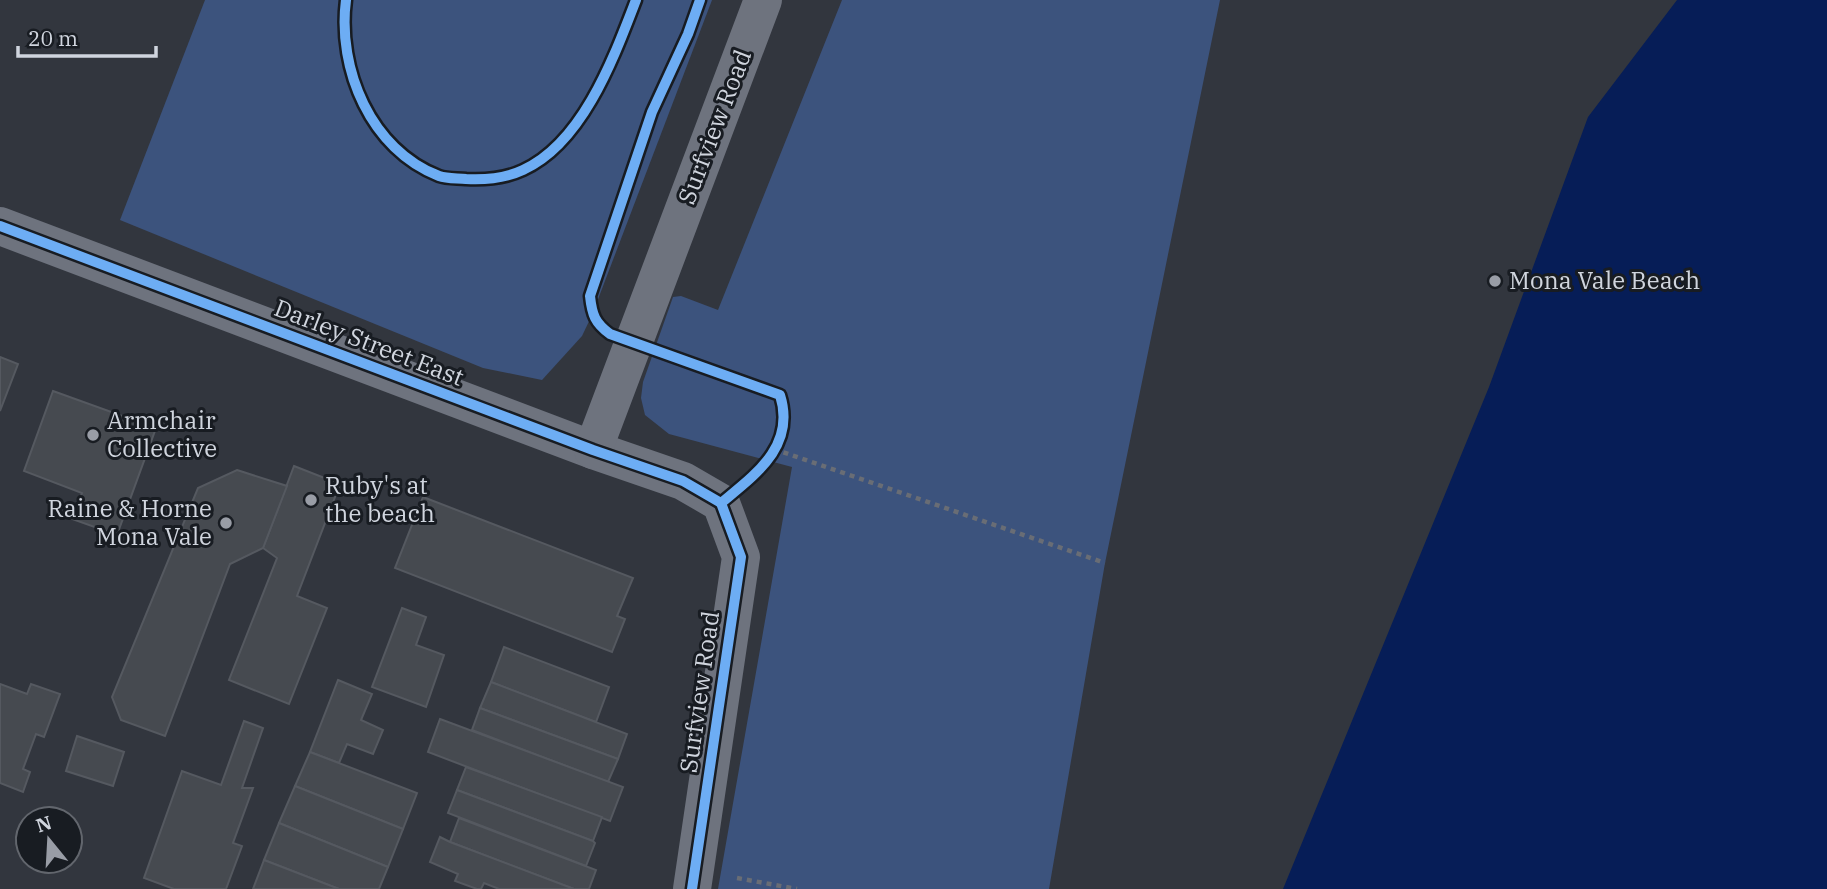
<svg xmlns="http://www.w3.org/2000/svg" width="1827" height="889" font-family="'IBM Plex Serif',serif">
<style>
.green{fill:#3c537d}
.water{fill:#061d57}
.building{fill:#464a50;stroke:#555960;stroke-width:2}
.lines{fill:none;stroke-linecap:round;stroke-linejoin:round}
.path{stroke:#696d75;stroke-width:4.5;stroke-dasharray:5 5;stroke-linecap:butt}
.minor{stroke:#6e737e;stroke-width:38}
.cycleway-casing{stroke:#181c22;stroke-width:15}
.cycleway{stroke:#6dadf4;stroke-width:10}
.poi-dot{fill:#999da6;stroke:#181c22;stroke-width:2.5}
.labels{text-anchor:middle;stroke-width:6;stroke-linejoin:round;paint-order:stroke}
.street-label{font-size:24px;fill:#d0d5de;stroke:#181c22}
.poi-label{font-size:24px;fill:#d0d5de;stroke:#181c22;text-anchor:start}
</style>
<rect width="100%" height="100%" fill="#32363e"/>
<!-- green -->
<g class="green">
<polygon points="205,0 712,0 592,315 582,336 542,380 483,368 120,220"/>
<polygon points="842,0 1220,0 1105,563 1049,889 718,889 792,467 669,434 645,415 641,398 643,382 673,297 681,296 718,310"/>
</g>
<!-- water -->
<polygon class="water" points="1677,0 1827,0 1827,889 1283,889 1489,387 1588,117"/>
<!-- building -->
<g class="building">
<polygon points="0,357 18,364 0,411"/>
<polygon points="53,391 156,428 117,535 72,519 82,493 24,471"/>
<polygon points="294,466 340,484 297,596 327,608 289,704 229,680 277,558 263,548"/>
<polygon points="237,470 287,486 263,548 230,564 165,736 121,720 112,697 198,488"/>
<polygon points="423,497 633,578 617,616 625,619 612,652 395,568"/>
<polygon points="402,608 426,617 416,645 444,655 426,707 372,687"/>
<polygon points="504,647 609,687 596,722 491,682"/>
<polygon points="338,680 372,694 361,720 383,730 373,754 347,744 339,763 310,752"/>
<polygon points="491,682 627,734 618,759 480,708"/>
<polygon points="0,684 27,694 31,684 60,694 44,737 36,734 23,769 30,772 23,792 0,783"/>
<polygon points="480,708 618,759 608,782 472,730"/>
<polygon points="440,719 623,787 610,821 428,752"/>
<polygon points="244,721 263,728 242,788 253,788 233,843 242,846 226,889 174,889 144,878 182,771 221,785"/>
<polygon points="77,736 124,752 113,786 66,771"/>
<polygon points="310,752 417,793 403,829 295,786"/>
<polygon points="466,767 602,817 593,841 457,790"/>
<polygon points="295,786 403,829 388,867 279,823"/>
<polygon points="457,790 593,841 595,843 586,866 448,813"/>
<polygon points="459,818 596,870 589,889 574,889 450,842"/>
<polygon points="279,823 388,867 379,889 339,889 264,860"/>
<polygon points="440,837 450,842 574,889 499,889 484,883 481,889 477,889 455,881 458,874 430,862"/>
<polygon points="264,860 339,889 253,889"/>
</g>
<g class="lines">
<!-- path -->
<g class="path">
<polyline points="774,449 1105,563"/>
<polyline points="737,878 797,889"/>
</g>
<!-- minor -->
<g class="minor">
<polyline points="0,226 593,450 683,481 721,503 741,557 692,889"/>
<polyline points="593,450 763,0"/>
</g>
<defs>
<g id="cycleway">
<path d="M346,0C337,69 371,150 439,176C447,179 458,178 466,179C485,180 506,178 523,170C583,143 614,57 636,0"/>
<path d="M700,0L688,34L652,112L590,296C592,315 595,323 610,334L780,395C796,446 756,474 721,503"/>
<polyline points="0,226 593,450 683,481 721,503"/>
<polyline points="692,889 741,557 721,503"/>
</g>
</defs>
<!-- cycleway casing -->
<use href="#cycleway" class="cycleway-casing"/>
<!-- cycleway -->
<use href="#cycleway" class="cycleway"/>
</g>
<!-- markers -->
<g class="poi-dot">
<circle cx="1495" cy="281" r="7"/>
<circle cx="93" cy="435" r="7"/>
<circle cx="311" cy="500" r="7"/>
<circle cx="226" cy="523" r="7"/>
</g>
<g class="labels">
<!-- street labels -->
<g class="street-label">
<text transform="translate(715 127) rotate(-69)" y="8">Surfview Road</text>
<text transform="translate(369 343) rotate(21)" y="8">Darley Street East</text>
<text transform="translate(700 692) rotate(-82)" y="8">Surfview Road</text>
</g>
<!-- poi labels -->
<g class="poi-label">
<text x="1509" y="289">Mona Vale Beach</text>
<text x="107" y="429">Armchair<tspan x="107" dy="28">Collective</tspan></text>
<text x="325" y="494">Ruby's at<tspan x="325" dy="28">the beach</tspan></text>
<text x="212" y="517" text-anchor="end">Raine &amp; Horne<tspan x="212" dy="28">Mona Vale</tspan></text>
</g>
</g>
<!-- north arrow -->
<g transform="translate(49 840) rotate(342)"><circle r="33" fill="#181c22" stroke="#62666d" stroke-width="2"/>
<path d="M0-5L12 26L0 18L-12 26Z" fill="#999da6"/>
<text y="-10" font-size="19" font-weight="bold" text-anchor="middle" fill="#d0d5de">N</text>
</g>
<!-- scale -->
<path d="M18 46v10h138v-10" fill="none" stroke="#d0d5de" stroke-width="3.5"/>
<text x="28" y="46" font-size="21" fill="#d0d5de" stroke="#181c22" stroke-width="5" paint-order="stroke">20 m</text>
</svg>
